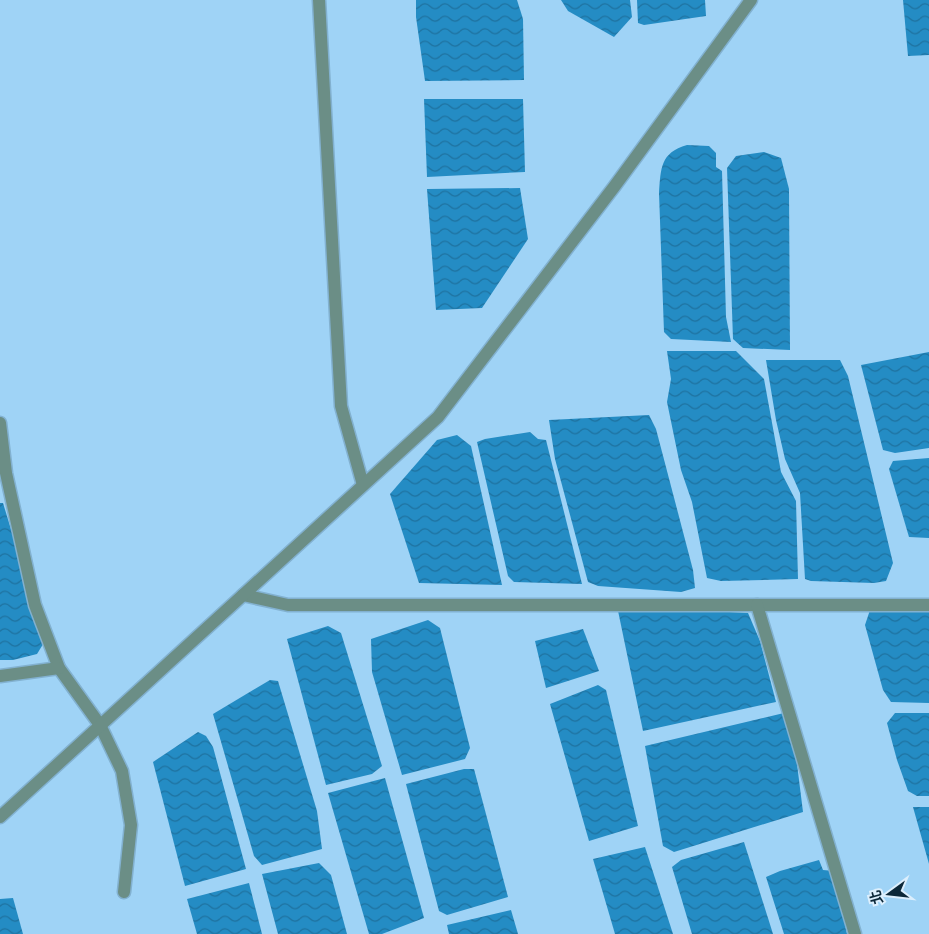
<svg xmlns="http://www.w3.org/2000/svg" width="929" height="934" font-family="Rubik,'Noto Sans TC',sans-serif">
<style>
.water{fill:url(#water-waves)}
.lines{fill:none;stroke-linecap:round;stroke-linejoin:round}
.minor-casing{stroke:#82b1d0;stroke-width:15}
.minor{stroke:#6b8e86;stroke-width:12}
</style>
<defs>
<pattern id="water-waves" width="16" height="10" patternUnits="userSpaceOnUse" patternTransform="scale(1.25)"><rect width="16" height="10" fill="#248cc4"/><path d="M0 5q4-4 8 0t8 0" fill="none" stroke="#1e72a0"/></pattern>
</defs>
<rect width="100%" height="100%" fill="#9fd3f6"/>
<!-- water -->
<g class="water">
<polygon points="416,0 517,0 523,19 524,80 425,81 416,17"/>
<polygon points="561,0 630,0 632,17 614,37 568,11"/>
<polygon points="637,0 705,0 706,16 644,25 638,23"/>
<polygon points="903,0 929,0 929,55 908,56"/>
<polygon points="424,99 523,99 525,172 427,177"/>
<path d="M687,145L709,146L716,153V167L722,171L726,317L731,342L671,339L664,332L659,193C661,168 660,153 687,145Z"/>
<polygon points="764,152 781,158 789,189 790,350 743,348 733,339 727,168 736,156"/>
<polygon points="520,188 528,239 482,308 436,310 427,189"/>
<polygon points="667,351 736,351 764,379 781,472 796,501 798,579 721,581 707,578 692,502 681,470 667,402 671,379"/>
<polygon points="929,352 929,448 895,453 883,450 861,365"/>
<polygon points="766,360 840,360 848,376 893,563 886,581 874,583 811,581 805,579 800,493 785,459 776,420"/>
<polygon points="649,415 656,429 693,570 695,588 681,592 598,586 588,582 555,459 549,420"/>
<polygon points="530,432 538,439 546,440 582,584 514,582 508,576 477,442 485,439"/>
<polygon points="457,435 471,446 502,585 419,583 390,494 437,440"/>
<polygon points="929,458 929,538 909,537 889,469 893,461"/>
<polygon points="0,503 3,503 45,641 37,654 13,660 0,660"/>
<polygon points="617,606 748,613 760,641 776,702 643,731"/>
<polygon points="870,610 929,611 929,703 891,702 883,690 865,625"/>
<polygon points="428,620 440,628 470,748 465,759 402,775 372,672 371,639"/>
<polygon points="328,626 341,633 382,766 372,774 326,785 287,639"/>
<polygon points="583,629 599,671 546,688 535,641"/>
<polygon points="270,680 278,681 317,811 322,849 262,865 254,856 213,714"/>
<polygon points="598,685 606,690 638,826 589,841 550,704"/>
<polygon points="784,713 795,748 803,812 674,852 663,846 645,746"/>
<polygon points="895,713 929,713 929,796 917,796 908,791 897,760 887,723"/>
<polygon points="198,732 206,736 213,747 246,869 185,886 153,762"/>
<polygon points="464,769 474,769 508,897 447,915 439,911 406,784"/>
<polygon points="385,778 424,918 382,934 369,934 328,793"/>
<polygon points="913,807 929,807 929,864"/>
<polygon points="744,842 773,934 692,934 672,867 681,860"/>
<polygon points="645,847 673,934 615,934 593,859"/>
<polygon points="819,860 823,870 834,871 847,934 784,934 766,877 780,871"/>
<polygon points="319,863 331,875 347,934 278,934 262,874"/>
<polygon points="249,883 262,934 197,934 187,899"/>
<polygon points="13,898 23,934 0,934 0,899"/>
<polygon points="511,910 518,934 449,934 447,925"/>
</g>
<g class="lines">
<defs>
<g id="minor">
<polyline points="319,0 341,406 363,485"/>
<polyline points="0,423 6,473 35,605 59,668 100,725 122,771 131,825 124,892"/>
<polyline points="243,595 288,605 929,605"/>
<polyline points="757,605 855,934"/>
<polyline points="0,676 59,668"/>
<polyline points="0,817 438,417 614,187 751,0"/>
</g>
</defs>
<!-- minor casing -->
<use href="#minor" class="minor-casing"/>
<!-- minor -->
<use href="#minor" class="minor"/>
</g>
<!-- north arrow -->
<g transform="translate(889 894) rotate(255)" stroke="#dceffd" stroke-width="4" paint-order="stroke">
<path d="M0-4L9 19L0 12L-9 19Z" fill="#0c2839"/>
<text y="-8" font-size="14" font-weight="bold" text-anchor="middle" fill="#0c2839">北</text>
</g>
</svg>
